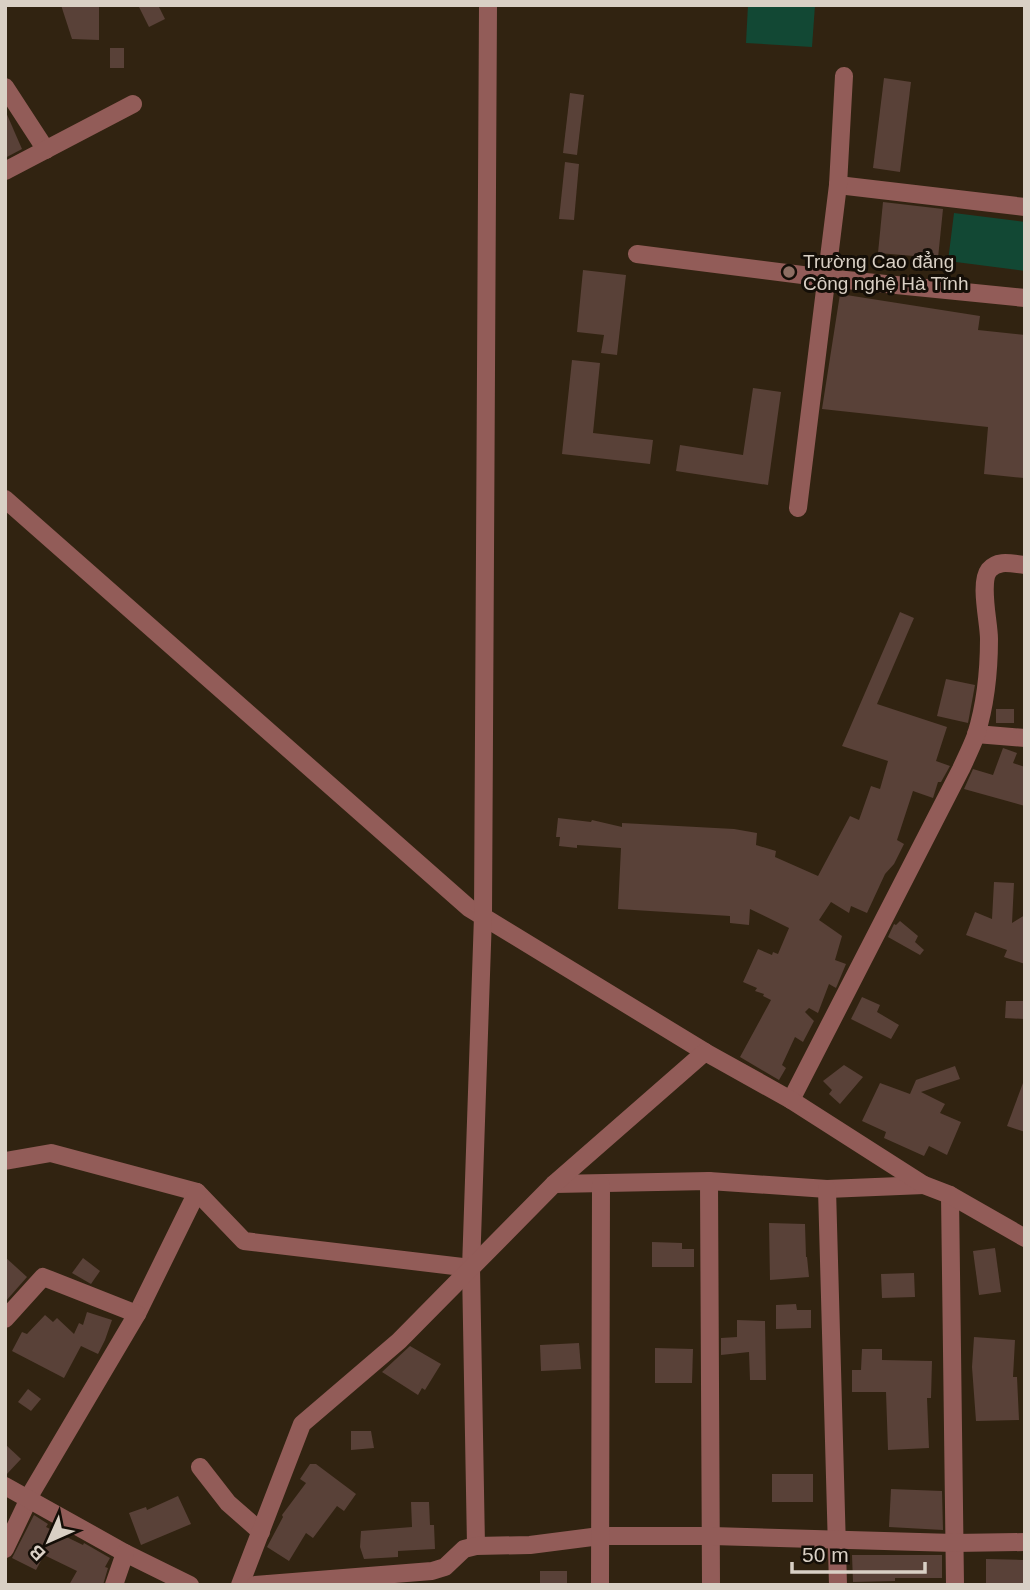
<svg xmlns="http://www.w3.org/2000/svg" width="1030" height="1590" font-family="Helvetica,sans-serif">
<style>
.green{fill:#124834}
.building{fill:#594138}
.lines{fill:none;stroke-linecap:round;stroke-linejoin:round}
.minor{stroke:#925c58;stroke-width:18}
.education-dot{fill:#8d6e63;stroke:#140e07;stroke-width:2.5}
.labels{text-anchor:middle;stroke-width:6;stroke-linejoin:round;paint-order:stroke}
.poi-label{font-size:19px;fill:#d9d0c5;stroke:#140e07;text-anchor:start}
</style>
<rect width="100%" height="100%" fill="#312311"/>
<!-- green -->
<g class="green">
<polygon points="748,5 815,5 812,47 746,43"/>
<polygon points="954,213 1025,222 1025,271 948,261"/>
</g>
<!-- building -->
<g class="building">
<polygon points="61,5 99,5 99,40 72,39"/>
<polygon points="138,5 158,5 165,19 149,27"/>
<rect x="110" y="48" width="14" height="20"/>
<polygon points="884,78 911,82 900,172 873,168"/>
<polygon points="570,93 584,95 577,155 563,153"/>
<polygon points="5,110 22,149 5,158"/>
<polygon points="565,162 579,164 574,220 559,219"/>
<polygon points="883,202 943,209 938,258 878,253"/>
<polygon points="583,270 626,275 617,355 601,353 604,335 577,332"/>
<polygon points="840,294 980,316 978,330 1025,335 1024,478 984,474 988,427 822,409"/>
<polygon points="572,360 600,363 593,433 653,440 650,464 562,454"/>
<polygon points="753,388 781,392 768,485 676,471 680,445 743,455"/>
<polygon points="900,612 914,618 877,704 947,727 936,761 950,766 941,782 938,782 933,798 913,791 897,840 904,844 894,864 885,874 867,913 851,906 849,913 831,902 819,920 842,936 835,960 846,964 836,988 829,984 818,1013 809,1008 805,1012 814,1021 803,1042 795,1037 782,1065 786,1068 779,1080 740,1057 771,1000 763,996 764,994 755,991 757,988 743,982 758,949 772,955 773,952 778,954 789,928 750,909 749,925 730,923 730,916 618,909 621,848 577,845 577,848 559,846 560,837 556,837 558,818 591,822 592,820 622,827 622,823 734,829 757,833 756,845 776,851 775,857 818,876 850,816 859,820 871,786 880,789 888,761 842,746"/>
<polygon points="946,679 975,685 968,723 937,716"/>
<rect x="996" y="709" width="18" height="14"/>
<polygon points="1003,748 1017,753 1013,763 1025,767 1025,806 964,789 973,769 993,775"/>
<polygon points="994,882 1014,883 1012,923 1025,915 1025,964 1004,957 1007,950 966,935 975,912 992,919"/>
<polygon points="900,921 918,936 915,942 924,950 920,955 888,937 894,924 896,925"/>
<polygon points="862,997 880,1005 877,1012 899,1025 891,1039 851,1019"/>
<polygon points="1006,1001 1025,1001 1025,1019 1005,1018"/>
<polygon points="844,1065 863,1077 840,1104 829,1094 832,1090 823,1081"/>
<polygon points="955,1066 960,1079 921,1092 945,1104 940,1113 961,1122 947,1155 929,1146 924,1156 884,1138 886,1132 862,1121 880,1083 910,1094 916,1080"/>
<polygon points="1023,1083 1025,1083 1025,1132 1007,1126"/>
<polygon points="769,1223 805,1224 806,1257 807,1257 809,1277 770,1280"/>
<polygon points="652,1242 682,1243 682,1249 694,1249 694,1267 652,1267"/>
<polygon points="995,1248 1001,1292 979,1295 973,1251"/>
<polygon points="5,1257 27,1277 5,1302"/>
<polygon points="83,1258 100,1271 91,1284 72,1273"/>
<polygon points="914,1273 915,1297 882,1298 881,1274"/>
<polygon points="796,1304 797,1310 811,1310 811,1328 776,1329 776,1305"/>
<polygon points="87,1312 112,1320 105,1340 98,1354 81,1346 64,1378 12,1351 22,1332 27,1334 45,1315 53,1322 57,1318 74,1334 79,1323 83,1325"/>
<polygon points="737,1320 765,1321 766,1380 750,1380 749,1352 721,1355 721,1338 737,1337"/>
<polygon points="974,1337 1015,1340 1013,1377 1017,1377 1019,1420 976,1421 972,1367"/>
<polygon points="579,1343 581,1369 541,1371 540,1345"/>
<polygon points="410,1346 441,1364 425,1390 422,1388 418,1395 382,1372"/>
<polygon points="655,1348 693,1349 692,1383 655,1383"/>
<polygon points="862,1349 882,1349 882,1360 932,1361 931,1398 927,1398 929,1448 888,1450 886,1392 852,1392 852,1370 861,1370"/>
<polygon points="28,1389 41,1399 31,1411 18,1402"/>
<polygon points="351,1431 371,1431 374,1448 351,1450"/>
<polygon points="5,1444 21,1459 6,1475 5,1475"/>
<polygon points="310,1464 316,1464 356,1494 344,1511 337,1506 313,1538 306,1533 289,1561 267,1547 283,1517 282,1515 306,1483 300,1479"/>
<rect x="772" y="1474" width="41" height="28"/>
<polygon points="891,1489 942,1491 943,1530 889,1527"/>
<polygon points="178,1496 191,1524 141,1545 129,1513 146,1507 147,1510"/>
<polygon points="411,1502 429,1502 430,1525 434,1525 435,1549 398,1551 398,1557 364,1559 360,1547 361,1531 412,1527"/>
<polygon points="34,1515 48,1524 46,1527 83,1545 84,1543 110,1558 105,1567 108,1568 103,1585 69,1585 77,1571 44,1555 36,1570 12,1558"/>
<polygon points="852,1555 942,1555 942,1578 895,1578 895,1581 853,1582"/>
<polygon points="986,1559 1023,1560 1023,1585 986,1585"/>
<rect x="540" y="1571" width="27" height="14"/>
</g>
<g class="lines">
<!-- minor -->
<g class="minor">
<polyline points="5,87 46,150"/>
<polyline points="5,171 133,104"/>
<polyline points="838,185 1025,207"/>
<polyline points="637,254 826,278 1025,298"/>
<polyline points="5,499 469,908 705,1052"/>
<polyline points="798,508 838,185 844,76"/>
<polyline points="976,734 1025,738"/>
<path d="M791,1100L961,769C966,758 972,746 976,735C985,706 989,669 989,639C989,622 979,583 989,570C998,559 1013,564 1025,565"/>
<polyline points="5,1161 51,1153 197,1192 244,1241 471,1268"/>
<polyline points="709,1181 711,1585"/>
<polyline points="554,1184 709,1181 827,1189 924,1185"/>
<polyline points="827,1189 838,1585"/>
<polyline points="950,1195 955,1585"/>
<polyline points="137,1314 197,1192"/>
<polyline points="5,1319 43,1277 137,1314 33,1490 5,1549"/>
<polyline points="200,1467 228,1503 261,1532"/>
<polyline points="5,1486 125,1553 190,1585"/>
<polyline points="476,1546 471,1268 483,916 488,5"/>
<polyline points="114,1585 125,1553"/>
<polyline points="240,1585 302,1424 399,1341 554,1184 705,1052 791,1100 924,1185 950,1195 1025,1238"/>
<polyline points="255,1585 432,1571 445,1567 464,1549 476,1546 530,1545 600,1536 712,1536 954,1543 1025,1542"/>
<polyline points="600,1585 601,1185"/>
</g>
</g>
<!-- markers -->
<circle class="education-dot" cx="789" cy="272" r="7"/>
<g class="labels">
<!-- poi labels -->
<g class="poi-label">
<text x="803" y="268">Trường Cao đẳng<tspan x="803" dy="22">Công nghệ Hà Tĩnh</tspan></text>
</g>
</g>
<!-- border -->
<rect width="1030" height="1590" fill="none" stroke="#d9d0c5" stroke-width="14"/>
<!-- north arrow -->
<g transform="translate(49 1541) rotate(225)" stroke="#140e07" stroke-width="5" paint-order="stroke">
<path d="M0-5L12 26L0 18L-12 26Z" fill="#d9d0c5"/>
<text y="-10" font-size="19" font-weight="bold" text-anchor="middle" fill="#d9d0c5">B</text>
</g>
<!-- scale -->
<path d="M792 1562v10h133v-10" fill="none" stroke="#d9d0c5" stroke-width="3.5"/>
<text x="802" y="1562" font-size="21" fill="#d9d0c5" stroke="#140e07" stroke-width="5" paint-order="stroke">50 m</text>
</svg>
